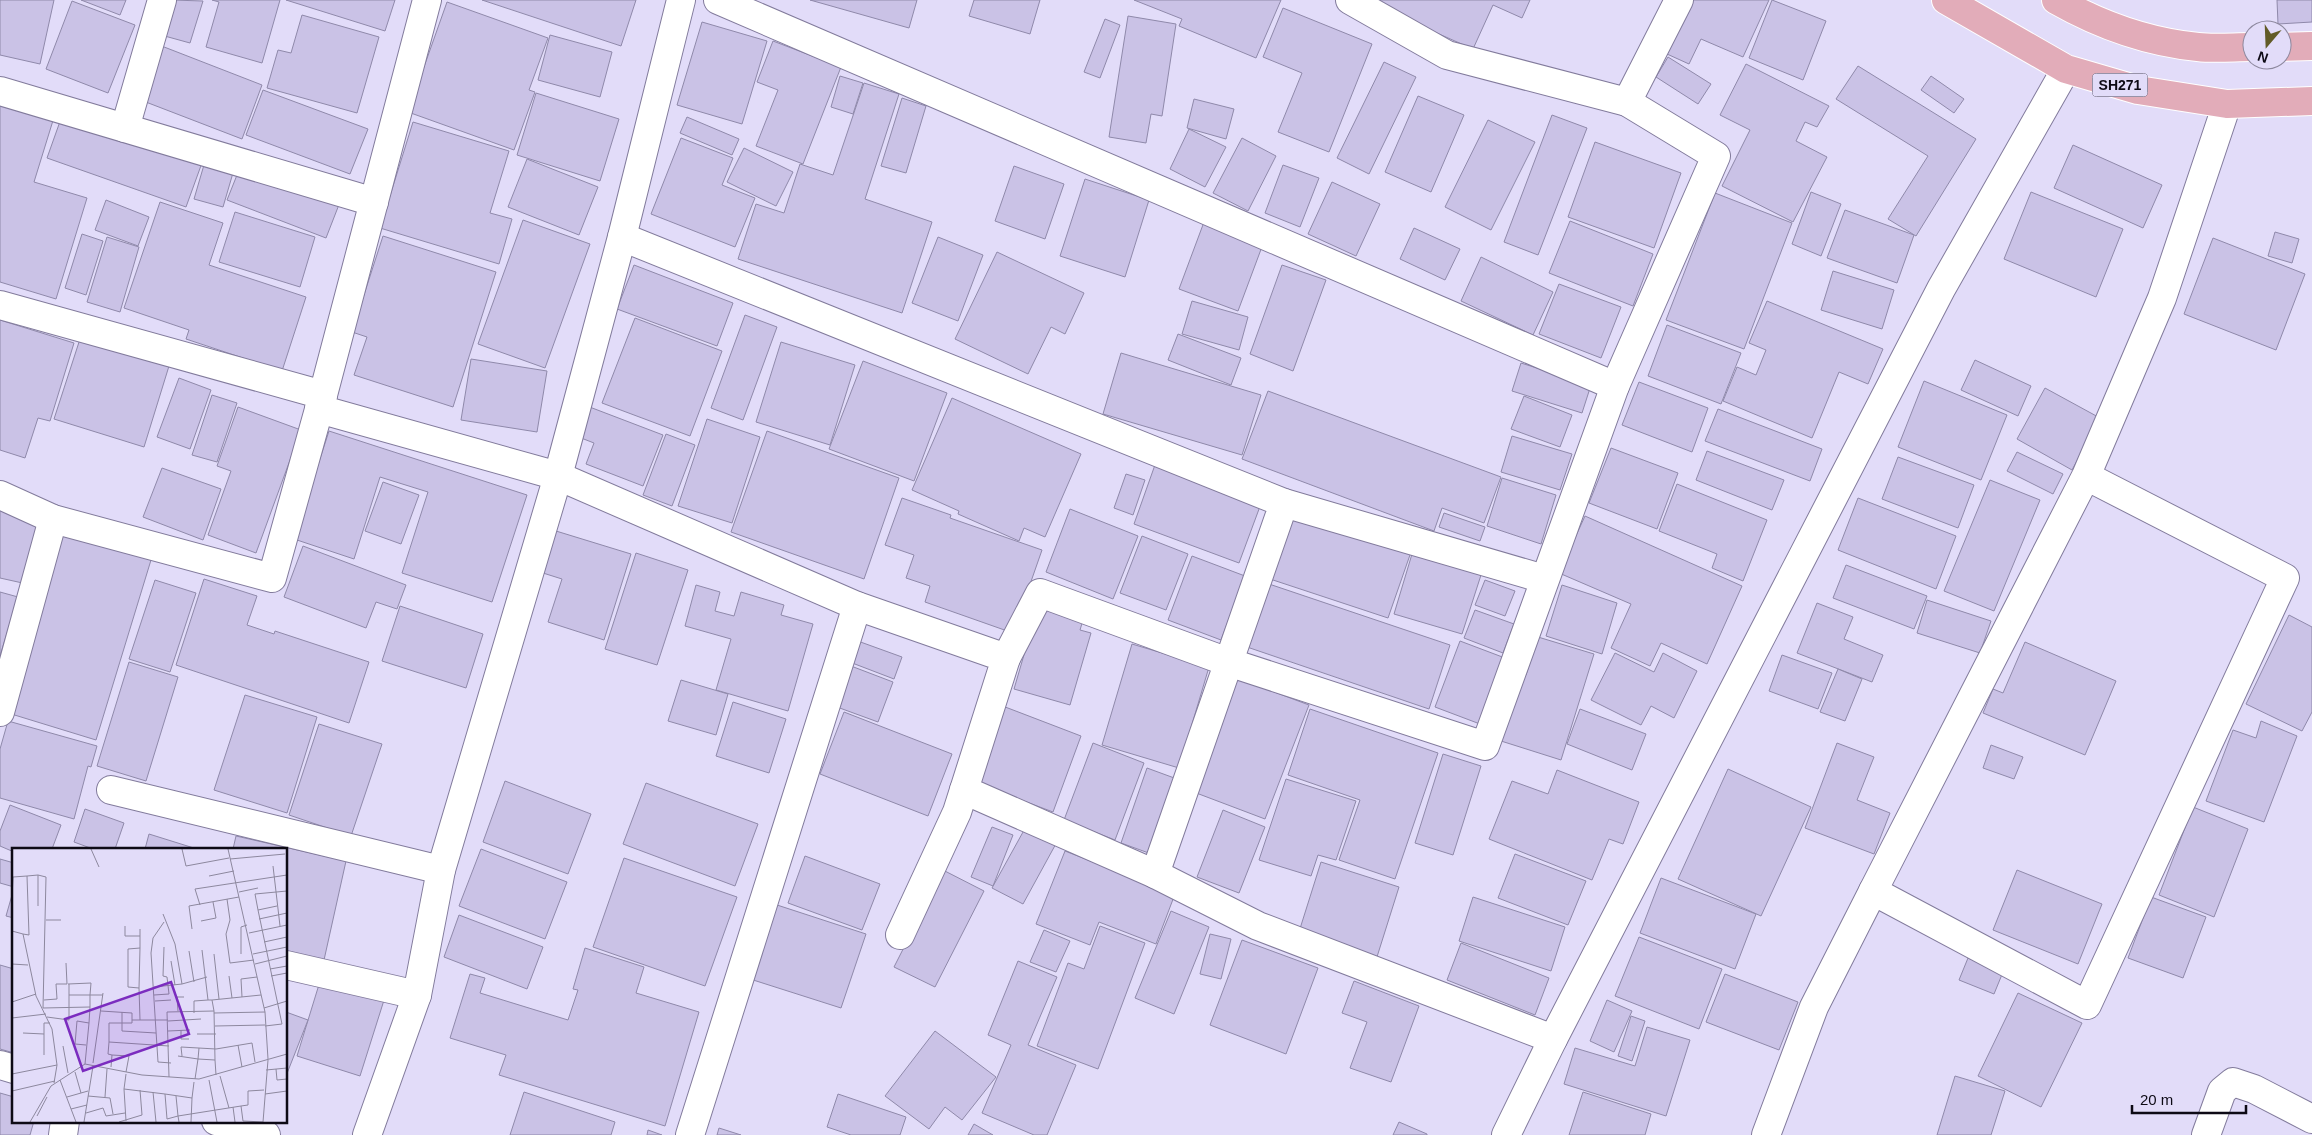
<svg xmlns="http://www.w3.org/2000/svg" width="2312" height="1135" font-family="Helvetica,sans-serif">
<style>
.building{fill:#cac2e6;stroke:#8f89aa}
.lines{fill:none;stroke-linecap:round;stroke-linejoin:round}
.minor-casing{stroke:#827b9c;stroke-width:30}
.primary-casing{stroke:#fff;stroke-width:30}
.minor{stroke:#fff;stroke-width:28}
.primary{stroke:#e2acb9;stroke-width:28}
.labels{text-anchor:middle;stroke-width:5;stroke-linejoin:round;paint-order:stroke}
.shield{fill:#e2dcf9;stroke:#4d4959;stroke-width:1}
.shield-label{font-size:14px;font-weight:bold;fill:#0d0a15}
.inset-road{fill:none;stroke:#8d889e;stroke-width:1}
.view{fill:#7b2cbf;fill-opacity:0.15;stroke:#7b2cbf;stroke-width:2.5}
.inset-edge{fill:none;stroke:#0d0a15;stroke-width:2.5}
</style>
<rect width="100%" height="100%" fill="#e2dcf9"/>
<!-- building -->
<g class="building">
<polygon points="0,0 54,0 40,64 0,55"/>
<polygon points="81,0 126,0 120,15"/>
<polygon points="172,0 203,1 190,43 161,35"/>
<polygon points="212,0 280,0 262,63 206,47 219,2"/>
<polygon points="286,0 395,0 385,31"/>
<polygon points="482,0 636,0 621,46"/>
<polygon points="810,0 917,0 909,28"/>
<polygon points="974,0 1040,0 1030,34 969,16"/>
<polygon points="1134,0 1281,0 1256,58 1179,26 1182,19"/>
<polygon points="1362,0 1530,0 1522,18 1493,5 1473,49"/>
<polygon points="1691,0 1769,0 1743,57 1701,39 1689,64 1667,54"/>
<polygon points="1772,0 1826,21 1803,80 1749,58"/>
<polygon points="2277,0 2312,0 2312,22 2278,24"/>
<polygon points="72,1 135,25 108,93 46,69"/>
<polygon points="447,2 548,38 529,90 535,92 514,150 408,112"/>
<polygon points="1283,8 1372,44 1329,152 1278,132 1302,73 1263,57"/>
<polygon points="302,15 379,37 357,113 267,88 278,50 291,53"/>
<polygon points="1128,16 1176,24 1162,116 1151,114 1146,143 1109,137"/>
<polygon points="1105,19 1120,25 1100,78 1084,72"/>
<polygon points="702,22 767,41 742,124 677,105"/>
<polygon points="550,35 612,52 600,97 538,80"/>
<polygon points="773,41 841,67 803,164 756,146 778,90 757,82"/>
<polygon points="159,45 262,85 242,139 138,99"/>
<polygon points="1668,57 1711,84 1698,104 1656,77"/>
<polygon points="1384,62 1416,77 1369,174 1337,158"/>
<polygon points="1746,64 1829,106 1817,127 1805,122 1796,141 1827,157 1793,222 1722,186 1750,130 1720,115"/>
<polygon points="1858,66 1976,139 1916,236 1888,219 1928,156 1836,99"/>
<polygon points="840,76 863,83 853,114 831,107"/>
<polygon points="1931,76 1964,99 1954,113 1921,90"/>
<polygon points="864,83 899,94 865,199 932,222 902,313 738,259 756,204 784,213 800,164 833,175"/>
<polygon points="263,90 368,129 350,174 246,135"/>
<polygon points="536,93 619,119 600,181 517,155"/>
<polygon points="1418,96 1464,115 1431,192 1385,172"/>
<polygon points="0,97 55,114 34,182 87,198 56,299 0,282"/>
<polygon points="902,98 926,106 906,173 881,166"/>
<polygon points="1194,99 1234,109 1226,139 1187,128"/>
<polygon points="63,113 203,160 186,207 47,158"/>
<polygon points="1552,115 1587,128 1538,255 1504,242"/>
<polygon points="687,117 739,139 732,155 680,133"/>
<polygon points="1488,120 1535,142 1491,230 1445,207"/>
<polygon points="413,122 509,151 490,213 512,219 499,264 380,228"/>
<polygon points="1189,129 1226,147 1205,187 1170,169"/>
<polygon points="681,138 733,158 722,185 755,198 735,247 651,214"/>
<polygon points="1242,138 1276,156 1248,211 1213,193"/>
<polygon points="1595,142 1681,173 1654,248 1568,217"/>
<polygon points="2073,145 2162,185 2143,228 2054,188"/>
<polygon points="744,148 793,172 776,206 727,182"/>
<polygon points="206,158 235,166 223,207 194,199"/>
<polygon points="527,159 598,187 579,235 508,207"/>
<polygon points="241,165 340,202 326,238 227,200"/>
<polygon points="1283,165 1319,178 1300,227 1265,213"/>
<polygon points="1014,166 1064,184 1045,239 995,221"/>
<polygon points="1085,179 1149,200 1125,277 1060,256"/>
<polygon points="1332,182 1380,204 1356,256 1308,234"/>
<polygon points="1811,192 1841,204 1821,256 1792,244"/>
<polygon points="2031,192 2123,229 2096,297 2004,259"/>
<polygon points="1715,193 1792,223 1744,349 1666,320"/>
<polygon points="106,200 149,217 138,246 95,230"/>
<polygon points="160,202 223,223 209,265 306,297 282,371 186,339 189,330 124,308"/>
<polygon points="1845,210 1914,235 1897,283 1827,258"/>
<polygon points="235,212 315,237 300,287 219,262"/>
<polygon points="523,220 590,244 545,368 478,344"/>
<polygon points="1570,221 1653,254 1633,306 1549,273"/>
<polygon points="1204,222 1263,244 1238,311 1179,289"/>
<polygon points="1414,228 1460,249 1445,280 1400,259"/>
<polygon points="2275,232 2299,239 2292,263 2268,256"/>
<polygon points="82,234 103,241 86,295 65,288"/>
<polygon points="383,236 496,272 453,407 354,375 367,337 352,332"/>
<polygon points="107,237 139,247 120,312 87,302"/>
<polygon points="938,237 983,255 958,321 912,303"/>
<polygon points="2213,238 2305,274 2276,350 2184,314"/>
<polygon points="997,252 1084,293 1065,334 1051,327 1028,374 955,339"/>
<polygon points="1481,257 1553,292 1533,335 1461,301"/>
<polygon points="634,265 733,303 717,346 617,309"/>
<polygon points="1282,265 1326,280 1293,371 1250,354"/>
<polygon points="1833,271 1894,290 1882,329 1821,310"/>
<polygon points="1559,284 1621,307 1601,358 1539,334"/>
<polygon points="1192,301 1248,317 1239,350 1182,334"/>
<polygon points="1767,301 1883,349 1868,384 1839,372 1812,438 1723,401 1737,367 1756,375 1766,350 1749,343"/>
<polygon points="745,315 777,327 743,420 711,408"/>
<polygon points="635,318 722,351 690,436 602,403"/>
<polygon points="0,320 74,343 50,421 38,418 25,458 0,450"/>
<polygon points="1667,325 1741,353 1721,404 1648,376"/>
<polygon points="1178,334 1241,358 1231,385 1168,360"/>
<polygon points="80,339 169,366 144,447 54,419"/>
<polygon points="781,342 855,365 830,445 756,422"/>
<polygon points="1121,353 1261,395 1242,455 1103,414"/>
<polygon points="471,359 547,371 537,432 461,420"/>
<polygon points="1975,360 2031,386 2018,416 1961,390"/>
<polygon points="863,361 947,393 914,481 829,449"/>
<polygon points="1521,363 1591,385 1582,413 1512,391"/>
<polygon points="179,378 211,390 190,449 157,437"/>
<polygon points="1924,381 2007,415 1981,480 1898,447"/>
<polygon points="1639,382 1708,408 1692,452 1622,425"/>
<polygon points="2045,388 2100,418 2072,470 2017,439"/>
<polygon points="1268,391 1501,477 1484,523 1442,508 1434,531 1242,459"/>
<polygon points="212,395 237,403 217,462 192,455"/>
<polygon points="1524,396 1572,415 1560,447 1511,429"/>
<polygon points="952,398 1081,454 1045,537 1024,528 1019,541 958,514 959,511 912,490"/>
<polygon points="587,406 663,435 643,486 586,464 594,443 576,436"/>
<polygon points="238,407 301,430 256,553 208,535 231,471 217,466"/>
<polygon points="1718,409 1822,449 1810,481 1705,441"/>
<polygon points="707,419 760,437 732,523 678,506"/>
<polygon points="329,431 527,495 492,602 402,573 428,492 380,477 354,559 294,539"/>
<polygon points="767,431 899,478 864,579 731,532"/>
<polygon points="666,434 695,445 672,506 643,495"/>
<polygon points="1512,436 1572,454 1560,490 1501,472"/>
<polygon points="1611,448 1678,473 1657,529 1589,503"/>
<polygon points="1707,451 1784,480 1772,510 1696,480"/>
<polygon points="2017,452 2063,474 2053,494 2007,471"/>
<polygon points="1898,457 1974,485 1958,528 1882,499"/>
<polygon points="1156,462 1262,501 1239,563 1134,524"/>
<polygon points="162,468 221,489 203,540 143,517"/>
<polygon points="1126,474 1145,480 1133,515 1114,508"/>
<polygon points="1502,478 1556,495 1541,544 1487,526"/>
<polygon points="1990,480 2040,500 1994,611 1944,591"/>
<polygon points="383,482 419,495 401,544 365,531"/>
<polygon points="1677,484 1767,520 1743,581 1712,568 1717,554 1659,531"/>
<polygon points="902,498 951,515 950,518 1042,550 1013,633 925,602 930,586 906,578 914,555 885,545"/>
<polygon points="1858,498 1956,536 1936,589 1838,550"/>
<polygon points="0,508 41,517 27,584 0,578"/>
<polygon points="1070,509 1138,536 1113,599 1046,572"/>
<polygon points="1292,512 1411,552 1388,618 1270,579"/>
<polygon points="1444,513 1485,527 1480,541 1439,527"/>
<polygon points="1585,516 1742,586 1707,664 1661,643 1650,666 1611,648 1631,604 1559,573"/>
<polygon points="556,531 631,554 604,640 548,622 562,579 543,573"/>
<polygon points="63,533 151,560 96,740 8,713"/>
<polygon points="1142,536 1188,554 1166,610 1120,593"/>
<polygon points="303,546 406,585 397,609 376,602 366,628 284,597"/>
<polygon points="636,553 688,570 657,665 605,649"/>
<polygon points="1412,554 1481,575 1462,634 1394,614"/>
<polygon points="1192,556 1245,576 1221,640 1168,620"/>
<polygon points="1846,565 1927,596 1914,629 1833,598"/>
<polygon points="204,579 257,596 247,625 274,634 275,631 369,662 349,723 176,665"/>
<polygon points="155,580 196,593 170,672 129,659"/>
<polygon points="1485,580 1515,591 1505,616 1475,605"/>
<polygon points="1269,584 1450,645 1429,709 1247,647"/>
<polygon points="696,585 720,592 715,611 734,616 741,592 784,605 781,615 813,624 788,711 716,690 731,639 685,626"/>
<polygon points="1562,585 1617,603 1602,654 1546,636"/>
<polygon points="0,592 18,597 0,656"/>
<polygon points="1927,600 1991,621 1980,653 1917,633"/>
<polygon points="1817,603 1853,617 1844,639 1883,655 1872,682 1797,653"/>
<polygon points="400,606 483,634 466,688 382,661"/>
<polygon points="1038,607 1083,620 1080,630 1091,633 1070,705 1014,689"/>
<polygon points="1475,610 1514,624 1503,653 1464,638"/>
<polygon points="2289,615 2312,627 2312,712 2302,731 2246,704"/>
<polygon points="1538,637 1594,654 1561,760 1501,741 1522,673 1526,675"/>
<polygon points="855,640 902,657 894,679 847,661"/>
<polygon points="1460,641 1505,658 1480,724 1435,707"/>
<polygon points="2025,642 2116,681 2085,755 1983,713 1993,689 2003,693"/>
<polygon points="1132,644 1209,667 1179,768 1102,745"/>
<polygon points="1615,653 1654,672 1663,653 1697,671 1674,718 1651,706 1641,725 1591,700"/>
<polygon points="1782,655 1832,673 1818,709 1769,691"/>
<polygon points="129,662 178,677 146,781 97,766"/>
<polygon points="851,666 893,682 878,722 837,707"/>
<polygon points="1838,669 1862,679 1845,721 1820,712"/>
<polygon points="1234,677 1309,705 1265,819 1191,791"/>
<polygon points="681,680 728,694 716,735 668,721"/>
<polygon points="245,695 317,717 287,813 214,790"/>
<polygon points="733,702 786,719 769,773 716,756"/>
<polygon points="1000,705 1081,736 1053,812 971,781"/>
<polygon points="1310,709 1438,753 1395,879 1339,860 1360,800 1288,775"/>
<polygon points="1580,709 1646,734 1632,770 1567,744"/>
<polygon points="844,712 952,754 928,816 820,774"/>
<polygon points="8,721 97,746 91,767 88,766 74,819 0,798 0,749"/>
<polygon points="2261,721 2297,736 2264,822 2206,801 2233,730 2256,738"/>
<polygon points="319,724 382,744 351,836 289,815"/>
<polygon points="1093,743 1144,763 1115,840 1064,820"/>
<polygon points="1837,743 1874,757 1857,800 1890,813 1874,854 1805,828"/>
<polygon points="1991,745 2023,757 2014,779 1983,768"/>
<polygon points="1443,754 1481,766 1453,855 1415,843"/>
<polygon points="1147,768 1177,779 1157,856 1121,843"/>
<polygon points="1728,769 1811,807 1761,916 1678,879"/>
<polygon points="1557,770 1639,802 1623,844 1609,839 1592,880 1489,839 1512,781 1548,794"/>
<polygon points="1286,779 1356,801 1336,860 1318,855 1311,876 1259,860"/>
<polygon points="505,781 591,814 568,874 483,842"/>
<polygon points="646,783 758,824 735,886 623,844"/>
<polygon points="10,805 61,825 52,849 14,849 14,852 0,846 0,831"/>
<polygon points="2193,807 2248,829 2214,917 2159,895"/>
<polygon points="85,809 124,823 115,849 93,849 74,842"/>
<polygon points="1223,810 1265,827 1239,893 1197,877"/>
<polygon points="1028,823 1058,840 1023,904 992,888"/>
<polygon points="992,827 1013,835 993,886 971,877"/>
<polygon points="149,834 197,849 145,849"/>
<polygon points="236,836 346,861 324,960 286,951 286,849 233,849"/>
<polygon points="481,849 567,882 545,939 459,906"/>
<polygon points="1065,851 1175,894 1156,944 1099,922 1090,945 1036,924"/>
<polygon points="1515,854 1586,881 1568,925 1498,898"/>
<polygon points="805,856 880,884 862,930 788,903"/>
<polygon points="624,858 737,897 705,986 593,947"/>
<polygon points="0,859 14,863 14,887 0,883"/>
<polygon points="1321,862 1399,887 1376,960 1298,935"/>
<polygon points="939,868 984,891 935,987 894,967 928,900"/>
<polygon points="2017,870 2102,904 2078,964 1993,930"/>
<polygon points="1661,878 1756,914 1735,969 1640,933"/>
<polygon points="14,888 14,918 6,916"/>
<polygon points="1473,897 1565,927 1551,971 1459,941"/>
<polygon points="2151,897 2206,917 2183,978 2128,958"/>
<polygon points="774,904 866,934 841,1008 750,979"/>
<polygon points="1171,911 1209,927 1174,1014 1135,998"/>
<polygon points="459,915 543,947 527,989 444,957"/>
<polygon points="1100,926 1145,943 1098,1069 1037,1046 1068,963 1084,969"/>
<polygon points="1044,930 1070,941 1056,972 1030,962"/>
<polygon points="1210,934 1231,939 1221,979 1200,974"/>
<polygon points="1639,937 1722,969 1699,1029 1615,996"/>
<polygon points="1242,940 1318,968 1286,1054 1210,1025"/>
<polygon points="1461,943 1549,978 1535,1015 1447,980"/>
<polygon points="585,948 644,967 636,993 699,1012 665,1126 499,1075 506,1055 450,1038 470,974 485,978 480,993 568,1020 578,990 573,989"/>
<polygon points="1968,958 2003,972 1994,994 1959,980"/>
<polygon points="1018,961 1057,977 1028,1045 1076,1065 1047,1135 1034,1135 982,1113 1011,1045 988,1035"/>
<polygon points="0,965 14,969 14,1053 0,1049"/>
<polygon points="1725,974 1798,1002 1779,1050 1706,1022"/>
<polygon points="321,978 385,997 360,1076 297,1056"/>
<polygon points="1354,981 1419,1006 1391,1082 1350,1068 1367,1022 1342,1013"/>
<polygon points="2018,993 2082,1023 2041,1107 1978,1076"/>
<polygon points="1607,1000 1632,1011 1614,1052 1590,1041"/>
<polygon points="286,1012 308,1020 286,1076"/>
<polygon points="1631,1016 1645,1021 1632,1061 1618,1056"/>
<polygon points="1647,1027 1690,1040 1666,1116 1564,1084 1575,1048 1635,1066"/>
<polygon points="935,1031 996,1077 962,1120 945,1107 929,1129 885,1096"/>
<polygon points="1955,1076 2005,1091 1991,1135 1937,1135"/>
<polygon points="524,1092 615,1122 611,1135 510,1135"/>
<polygon points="1583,1092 1651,1114 1645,1135 1569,1135"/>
<polygon points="0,1093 14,1097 14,1121 34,1121 30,1135 0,1135"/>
<polygon points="838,1094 906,1117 900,1135 851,1135 827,1127"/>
<polygon points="1399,1122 1427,1134 1427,1135 1393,1135"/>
<polygon points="974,1124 993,1135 968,1135"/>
<polygon points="719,1128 741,1135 717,1135"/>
<polygon points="648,1130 662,1135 647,1135"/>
</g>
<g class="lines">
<defs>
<g id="minor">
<polyline points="718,0 1615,386 1716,156 1627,102 1679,0"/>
<polyline points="1350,0 1447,55 1627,102"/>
<polyline points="0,91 374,202"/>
<polyline points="125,128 162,0"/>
<polyline points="622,237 1284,503 1155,874"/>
<polyline points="0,305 323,395"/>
<polyline points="319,409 558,476 857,606 1006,658 964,790 1155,874 1258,926 1553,1039"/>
<polyline points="2086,476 2285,578 2087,1005 1873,891 2086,476 2162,298 2227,104"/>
<polyline points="0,495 53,519 272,578 323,395 427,0"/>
<polyline points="1284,503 1544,579"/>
<polyline points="1006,658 1040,593 1228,662 1485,746 1615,386"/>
<polyline points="0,712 53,519"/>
<polyline points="111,790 441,870"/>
<polyline points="900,935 957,812 964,790"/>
<polyline points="286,965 417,995"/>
<polyline points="0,1065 14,1069"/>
<polyline points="216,1121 266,1135"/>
<polyline points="63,1135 65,1121"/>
<polyline points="367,1135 417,995 441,870 558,476 622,237 681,0"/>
<polyline points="690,1135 857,606"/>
<polyline points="1506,1135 1553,1039 1941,289 2066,69"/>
<polyline points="1766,1135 1814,1007 1873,891"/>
<polyline points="2206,1135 2222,1091 2233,1082 2254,1089 2312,1119"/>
</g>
<g id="primary">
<polyline points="1946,0 2066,69 2138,90 2227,104 2312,101"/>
<path d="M2056,0C2100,25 2147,42 2198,47C2215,49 2234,47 2252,47"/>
<polyline points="2282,47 2312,46"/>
</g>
</defs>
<!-- minor casing -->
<use href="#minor" class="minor-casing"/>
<!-- primary casing -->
<use href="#primary" class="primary-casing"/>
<!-- minor -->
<use href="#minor" class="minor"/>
<!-- primary -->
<use href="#primary" class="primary"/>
</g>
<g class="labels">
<!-- shield labels -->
<rect class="shield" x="2092.5" y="73.5" width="55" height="23" rx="4"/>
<g class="shield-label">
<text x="2120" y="90">SH271</text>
</g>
</g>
<!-- overview -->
<g transform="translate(12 848)">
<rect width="275" height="275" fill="#e2dcf9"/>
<path class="inset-road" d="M79,1L87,19M170,1L174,18L217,10M216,1L253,164L256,211M218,11L273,6M261,18L268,78M26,27L34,29L31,160L78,159V147H57M15,28L26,27V58M197,28L222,23M227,44L246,40M0,50L1,29L15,28L17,87L11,86M215,51L218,72L214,86L218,115L242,112M188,57L183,41L275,27M246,62L243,46L275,43M151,66L163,96L170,136M247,71L275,65M34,72H49M189,73L204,70L201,54M152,74L141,90L139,105L146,214L159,215M113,78V88H128M180,81L177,58L227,49M0,83L11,86L24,148L40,181L45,217L42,235M237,85L275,77M252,94L275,89M128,100V81M190,102L196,152H200M177,103L182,134M202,106L207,151M229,106V79L235,77M241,106L275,99M159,113L163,137M0,116L16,117M243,116L275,108M258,121L275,118M217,128L220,150M259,128L275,125M56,136L79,135L78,147H91M142,139L170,136L195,129M127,140L128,100L116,101V139L127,140L128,172M142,147L157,146L155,129L151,128L152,99M230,149L229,131L245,129M32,152L45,151L44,136H55L54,115M143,153L159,152M0,154L24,146M252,160L275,153M89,163L120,165V172H156M166,163L165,149H172M110,164V183L144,185M182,165V153L196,152M202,165L253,164M35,169L57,172V136M0,170L34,166M156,173L189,171M77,175L78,159M203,178L253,177M253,178L270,176L246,62L265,58M169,182V191H177M156,183L178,182M11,185L32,186M185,186H204M97,194V175H120V172M226,197L230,219M51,198L56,225M32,207V175H38M100,207L117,208L114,224M166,208L186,211L187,200M170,208L169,199L204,201L240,195L243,214M203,212L204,227M81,215L91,145M73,216L77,175L65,173L63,196L74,197M99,219L100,207L96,206L97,194L157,198M264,221L265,232L275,231M254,222L275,220M63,224L69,245M0,226L45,217M114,226L112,241L153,246L155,271L166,268L167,274M208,228L217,260M157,229L155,164L202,163L200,152L249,147M183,231L186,211L203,212L202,163M48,232L64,274M197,232L205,274M112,241L114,273M0,243L43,233M141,244L144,274M153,246L180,250L182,234M253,246L275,243M76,248L98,250L101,266M164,248L166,268L229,258L231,273L251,274M55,249L76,243M93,249L95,221M229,258L236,257V243L252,242M221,259L223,274M59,261L75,257M74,265L91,260L94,268L113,265M25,268L35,249M18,274L39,238L73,216L130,227L187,231L275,206M72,274L81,218M107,274L130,267L128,242M179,274L180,250M251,274L256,212"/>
<path class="view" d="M159,134L177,186L71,223L53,171Z"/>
<rect width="275" height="275" class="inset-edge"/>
</g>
<!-- north arrow -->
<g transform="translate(2267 45) rotate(199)"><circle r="24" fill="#e2dcf9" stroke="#8d889e"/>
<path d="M0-4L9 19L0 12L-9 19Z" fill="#625b27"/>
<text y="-8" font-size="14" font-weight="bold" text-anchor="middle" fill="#0d0a15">N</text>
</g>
<!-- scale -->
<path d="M2132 1105v8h114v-8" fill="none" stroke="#0d0a15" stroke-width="2.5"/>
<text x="2140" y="1105" font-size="15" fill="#0d0a15" stroke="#e2dcf9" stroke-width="4" paint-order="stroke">20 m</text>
</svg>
